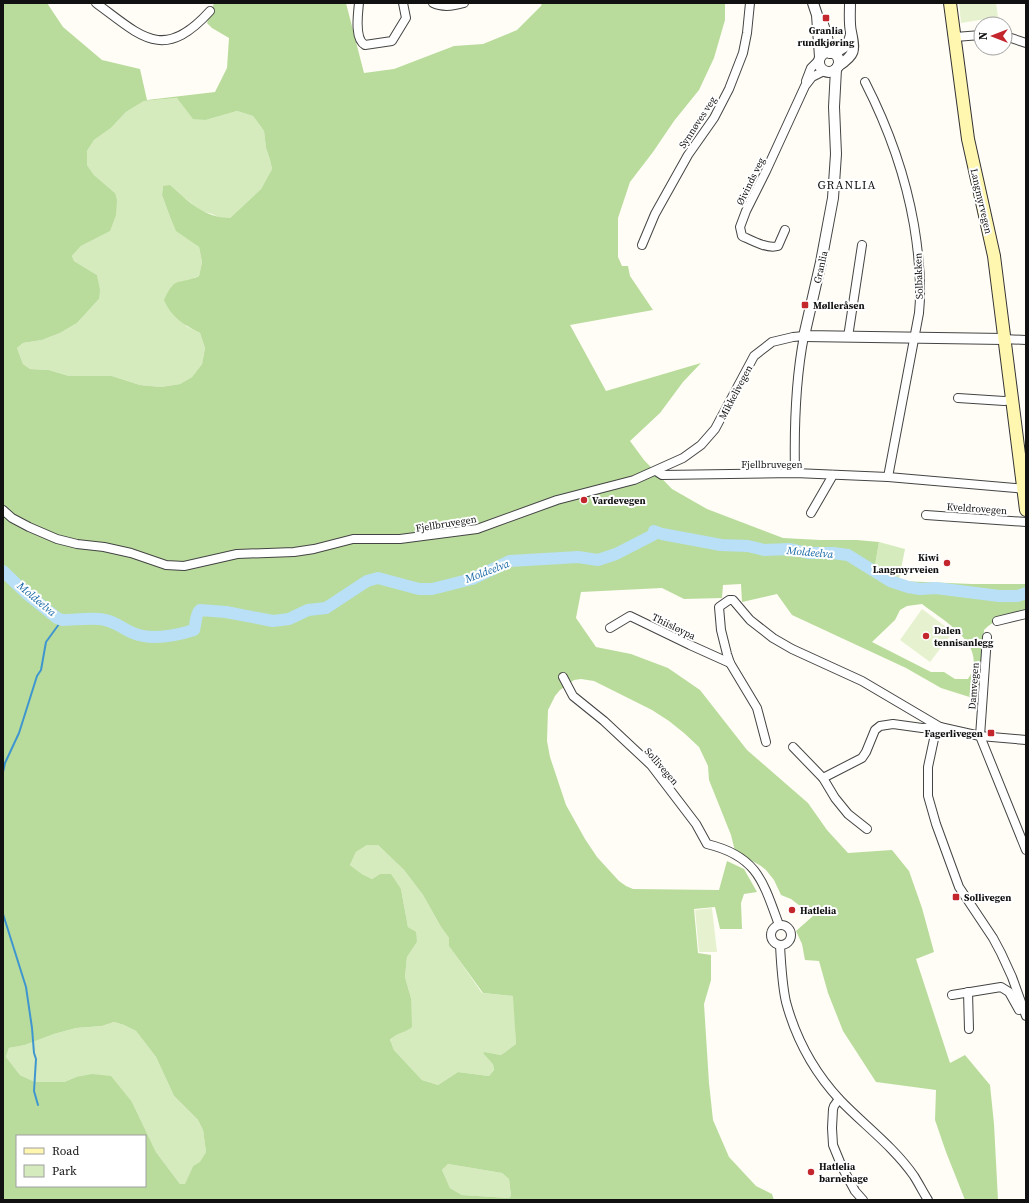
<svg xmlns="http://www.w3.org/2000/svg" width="1029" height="1203" font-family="'Source Serif 4',serif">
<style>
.green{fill:#d5ebbd}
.forest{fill:#b9dc9c;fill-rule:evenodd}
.pitch{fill:#e6f2cf}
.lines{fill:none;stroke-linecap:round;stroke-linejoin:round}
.stream{stroke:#3f96cf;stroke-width:2}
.river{stroke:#b9e0f7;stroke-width:12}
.minor-casing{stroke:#444;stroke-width:10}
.tertiary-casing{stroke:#444;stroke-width:12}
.secondary-casing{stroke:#333;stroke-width:14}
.minor{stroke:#fff;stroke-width:8}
.tertiary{stroke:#fff;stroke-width:10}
.secondary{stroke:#fff6b0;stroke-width:12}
.poi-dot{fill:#c4262e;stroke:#fff;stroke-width:1.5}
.labels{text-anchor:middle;stroke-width:4;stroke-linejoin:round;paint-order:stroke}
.poi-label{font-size:10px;font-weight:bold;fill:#111;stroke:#fff;text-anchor:start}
.street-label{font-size:10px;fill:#111;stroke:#fff}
.water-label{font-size:11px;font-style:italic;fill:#1768a6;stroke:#fff}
.quarter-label{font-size:12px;letter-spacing:1px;fill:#111;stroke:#fff}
</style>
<rect width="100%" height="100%" fill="#fffdf5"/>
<!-- green -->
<g class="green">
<polygon points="177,98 206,120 237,111 253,116 264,131 266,148 270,160 272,169 261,189 230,218 220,218 212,214 201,211 186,199 163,186 162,195 170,217 176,230 199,247 202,262 199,276 194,278 186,326 200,333 205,348 202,364 192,377 180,384 161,387 140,385 112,376 69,376 49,370 30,369 23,364 17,348 23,343 42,340 60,333 77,323 99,299 97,275 74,261 72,256 81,246 109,231 115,193 94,175 87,165 87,151 94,140 111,128 126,112 144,101"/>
<polygon points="879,542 905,549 899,579 875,565"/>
<polygon points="367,845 378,845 404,870 423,895 441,927 449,938 450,947 482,993 514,996 516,1044 501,1055 485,1052 484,1053 493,1063 494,1070 489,1076 458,1072 438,1085 422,1080 394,1050 390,1041 395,1034 409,1030 411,998 405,977 407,957 417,942 412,930 408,927 401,889 380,874 372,879 362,874 350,865 356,852"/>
<polygon points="114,1022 124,1025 136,1031 156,1057 174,1096 198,1120 203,1130 206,1152 200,1163 193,1166 185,1185 180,1184 156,1152 132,1102 76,1077 64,1082 35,1082 20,1075 6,1057 9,1048 25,1045 54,1034 76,1028 102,1026"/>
<polygon points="448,1164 502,1173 509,1179 511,1196 509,1198 462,1195 450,1188 442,1170"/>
</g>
<!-- forest -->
<path class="forest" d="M3,3H47L63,27L102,60L140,69L147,100L215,92L227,68L229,38L212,28L207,23L214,3H346L364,73L394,69L454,46L483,44L517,30L541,6L542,3H725V20L714,58L699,90L674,121L653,152L630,182L618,218V257L622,266H628L630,276L653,310L570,325L606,391L701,363L683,382L660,413L630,441L644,460L672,489L707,509L783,538L820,540H857L879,542L875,565L902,581L972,584H1026V612C1009,616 997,617 984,630L979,700L941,688L906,668L792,615L777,594L742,602L741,584L723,585L722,598L684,599L662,588L581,592L576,618L596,647L631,654L668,668L700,690L747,750L808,803L827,830L848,853L892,850L909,871L922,908L934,952L916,959L950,1063L965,1055L990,1085L994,1124L998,1200H965L946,1152L935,1120L936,1090L876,1082L843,1031L828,993L819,961L805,960L802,944L796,931L813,916L791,899L781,895L774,880L766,870L761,866L735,851L731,835L709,780L708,766L699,747L684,733L669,721L652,710L594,681L581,679L574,680L560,690L555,696L548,710L547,741L550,757L566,805L585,839L597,857L619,881L626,886L633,889L719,890L727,861L744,869L757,892L744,894L741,903L742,929H720L715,907L694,909L698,953L711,955V980L704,1004L709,1083L713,1120L729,1157L756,1186L772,1194L774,1200H3ZM177,98L193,119L206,120L237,111L253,116L264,131L266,148L270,160L272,169L261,189L230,218C204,218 188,201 170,185L163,186L162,195L170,217L176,231L199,247L202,262L199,276C178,286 176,274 164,300C171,317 184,325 200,333L205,348L202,364L192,377L180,384L161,387L140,385L112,376H69L49,370L30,369L23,364L17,348L23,343L42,340L60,333L77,323L99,299L100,290L97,275L74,261L72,256L81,246L110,231L116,215L117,200L115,193L94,175L87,165V151L94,140L111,128L126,112L144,101ZM922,604C944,621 990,646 968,679H955L944,672H931L872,642L895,620L900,610L907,606ZM367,845H378L404,870L423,895L441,927L449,938V946L483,993L513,996L516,1044L501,1055L485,1052L483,1053L493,1064L494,1070L489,1076L458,1072L438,1085L422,1080L394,1050L390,1040C398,1031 405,1034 412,1027L411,998L405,977L407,957L417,942L416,932L408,927L401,889L391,874H380L372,879L362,874L350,865L356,852ZM114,1022L124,1025L136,1031L156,1057L174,1096L198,1120L203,1130L206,1152L200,1162L193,1166L185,1184H180L156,1152L132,1102L111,1076L92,1074L76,1077L64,1082H35L20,1075L6,1057L9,1048L25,1045L54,1034L76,1028L102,1026ZM17,1136H145V1186H17ZM448,1164L502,1173L509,1179L511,1196L509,1198L462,1195L450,1188L442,1170Z"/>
<!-- pitch -->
<g class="pitch">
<polygon points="959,3 996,3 998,17 961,23"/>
<polygon points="922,609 953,632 930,662 900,640"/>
<polygon points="712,908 717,952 699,952 695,910"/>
</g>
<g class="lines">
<!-- stream -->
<g class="stream">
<polyline points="3,772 5,763 19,733 37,676 41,670 46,642 62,620"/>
<polyline points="3,914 26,987 32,1028 34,1053 36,1059 34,1091 38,1105"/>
</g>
<!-- river -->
<path class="river" d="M3,571L26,593L57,618L62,620C75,620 93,617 105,620C116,622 123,629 133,633C152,641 175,636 194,630C196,624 195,615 200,610L226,612L273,621L289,619L308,610L326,608L367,581L378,578L419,589H432L472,579L510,561L578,557L598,560L616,554L653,535L654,531L662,534L721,545L748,546L764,550L790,549L808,553H833L848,555L890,581L908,587L920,589L936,588L999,596H1018L1026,593"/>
<defs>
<g id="minor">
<path d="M96,3C141,36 163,63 210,11"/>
<path d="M359,3C358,14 354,39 365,45L392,41L406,18L403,3"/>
<path d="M433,3C443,8 454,6 464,3"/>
<polyline points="1005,36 1026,43"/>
<polyline points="955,37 981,35"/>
<polyline points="806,81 811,68 819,60"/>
<path d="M865,82C889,129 905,173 914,225C919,255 922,283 919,313L888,477"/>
<path d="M785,230L778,246C767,249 753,241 742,236L740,227L746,211L766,171L805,86L812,77L824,71"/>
<polyline points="642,245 655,214 688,155 714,118 729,89 743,53 747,33 750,3"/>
<polyline points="848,337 862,245"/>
<polyline points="1004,339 1026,340"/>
<polyline points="958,398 1004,401 1012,400"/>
<polyline points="656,471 662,475 795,473 888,477 1026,489"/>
<path d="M3,510L12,518L29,527L57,539L77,544L104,547L131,553L166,565L184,566L237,554L294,552L314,549L353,539H400L477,529L557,500L634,480L683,458L701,445L715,429L754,356L772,342L793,337L804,336C795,382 794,427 795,473"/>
<polyline points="811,513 833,475"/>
<polyline points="926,515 1026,522"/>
<polyline points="997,621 1026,614"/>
<polyline points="610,628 630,616 690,645 730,663"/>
<polyline points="987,637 980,736 1026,850"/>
<path d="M563,677L573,696L604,721L651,765L696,824L707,844C757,856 763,881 779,925"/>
<polyline points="1026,740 980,736 940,727 934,739 928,767 928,796 936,824 959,887 993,938 1001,953 1012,977 1026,1016"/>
<polyline points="766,742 757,708 730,663 727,654 721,630 719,607 729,600 733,600 750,620 773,638 792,649 862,681 940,727"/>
<polyline points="793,747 823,778 835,798 848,814 867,829"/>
<polyline points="823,778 862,758 866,752 875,730 880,726 893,724 922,728 940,727"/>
<circle cx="781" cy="935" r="10"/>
<path d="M780,945C781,964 782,984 786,1002C796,1039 814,1072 840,1100C864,1125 894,1147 914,1176C919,1184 923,1192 928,1200"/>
<polyline points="968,992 969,1029"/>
<polyline points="952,995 1001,987 1009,992 1019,1010"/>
<polyline points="839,1099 834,1106 833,1109 832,1128 833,1145 842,1167 855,1191 863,1200"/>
</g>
<g id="tertiary">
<polyline points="813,3 817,15 820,57"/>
<polyline points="822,21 827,37 830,53"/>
<circle cx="829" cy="62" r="10"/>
<path d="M832,53C843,49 849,46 851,34"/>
<path d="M838,66C855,55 855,51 851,32C849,23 850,12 850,3"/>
<polyline points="836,69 834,107 836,154 833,198 821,262 804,336 1004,339"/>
</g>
<polyline id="secondary" points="950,3 968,139 994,256 1026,510"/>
</defs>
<!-- minor casing -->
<use href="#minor" class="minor-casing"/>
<!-- tertiary casing -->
<use href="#tertiary" class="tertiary-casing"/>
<!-- secondary casing -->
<use href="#secondary" class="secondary-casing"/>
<!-- minor -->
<use href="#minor" class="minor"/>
<!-- tertiary -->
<use href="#tertiary" class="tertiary"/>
<!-- secondary -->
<use href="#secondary" class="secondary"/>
</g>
<!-- markers -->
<g class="poi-dot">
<rect x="822" y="14" width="8" height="8" rx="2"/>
<rect x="801" y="301" width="8" height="8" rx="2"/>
<circle cx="584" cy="500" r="4"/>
<circle cx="947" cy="563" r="4"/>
<circle cx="926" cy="636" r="4"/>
<rect x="987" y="729" width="8" height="8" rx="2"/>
<rect x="952" y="893" width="8" height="8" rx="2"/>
<circle cx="792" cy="910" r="4"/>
<circle cx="811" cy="1172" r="4"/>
</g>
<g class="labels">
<!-- poi labels -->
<g class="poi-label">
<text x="826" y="34" text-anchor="middle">Granlia<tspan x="826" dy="12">rundkjøring</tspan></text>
<text x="813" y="309">Mølleråsen</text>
<text x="592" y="504">Vardevegen</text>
<text x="939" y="561" text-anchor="end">Kiwi<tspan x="939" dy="12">Langmyrveien</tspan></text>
<text x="934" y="634">Dalen<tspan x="934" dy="12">tennisanlegg</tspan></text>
<text x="983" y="737" text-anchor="end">Fagerlivegen</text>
<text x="964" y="901">Sollivegen</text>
<text x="800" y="914">Hatlelia</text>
<text x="819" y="1170">Hatlelia<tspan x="819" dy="12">barnehage</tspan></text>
</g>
<!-- street labels -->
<g class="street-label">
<text transform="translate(697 122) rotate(-57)" y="4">Synnøves veg</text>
<text transform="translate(750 181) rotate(-64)" y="4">Øivinds veg</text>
<text transform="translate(982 201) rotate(77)" y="4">Langmyrvegen</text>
<text transform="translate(820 267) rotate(-77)" y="4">Granlia</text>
<text transform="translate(918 276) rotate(-92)" y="4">Solbakken</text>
<text transform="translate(735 392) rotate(-62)" y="4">Mikkelivegen</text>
<text x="772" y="468">Fjellbruvegen</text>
<text transform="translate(977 508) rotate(4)" y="4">Kveldrovegen</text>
<text transform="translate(446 523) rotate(-9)" y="4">Fjellbruvegen</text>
<text transform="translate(674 626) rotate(26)" y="4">Thiisløypa</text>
<text transform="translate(973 686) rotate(-86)" y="4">Damvegen</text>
<text transform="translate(662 766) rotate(49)" y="4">Sollivegen</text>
</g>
<!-- water labels -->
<g class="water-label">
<text transform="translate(810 552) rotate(5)" y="4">Moldeelva</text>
<text transform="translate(487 571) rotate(-21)" y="4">Moldeelva</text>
<text transform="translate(37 599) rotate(40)" y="4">Moldeelva</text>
</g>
<!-- quarter labels -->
<g class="quarter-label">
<text x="847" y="189">GRANLIA</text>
</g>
</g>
<!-- border -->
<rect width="1029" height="1203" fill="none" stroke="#111111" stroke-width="8"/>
<!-- legend -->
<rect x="16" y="1135" width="130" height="52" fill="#ffffff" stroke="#a0a0a0"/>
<rect x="24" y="1148" width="20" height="6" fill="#fff6b0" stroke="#a0a0a0"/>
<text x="52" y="1155" font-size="12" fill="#111111">Road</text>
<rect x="24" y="1165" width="20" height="12" fill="#d5ebbd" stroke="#a0a0a0"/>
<text x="52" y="1175" font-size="12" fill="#111111">Park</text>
<!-- north arrow -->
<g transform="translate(993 36) rotate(270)"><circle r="19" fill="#ffffff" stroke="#a0a0a0"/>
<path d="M0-3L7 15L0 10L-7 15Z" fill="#c4262e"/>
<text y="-6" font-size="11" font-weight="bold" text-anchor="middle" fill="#111111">N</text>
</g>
</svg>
